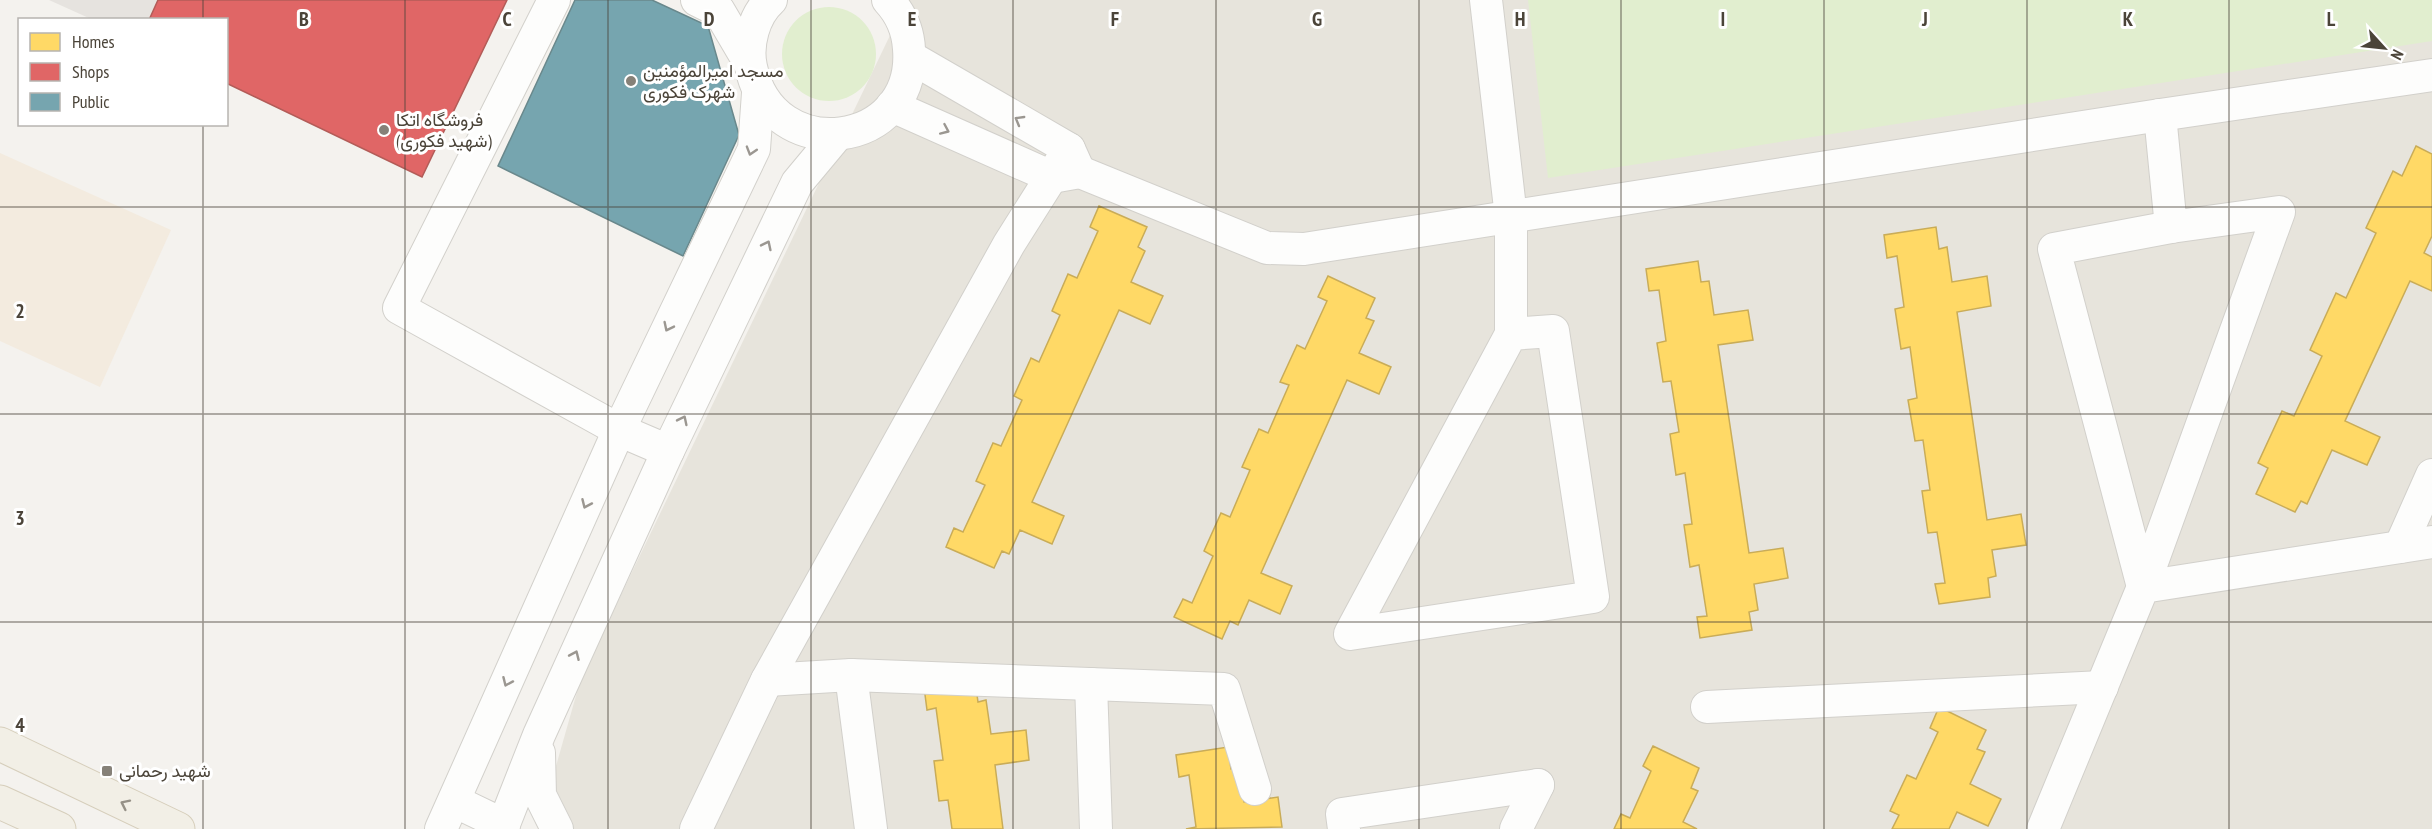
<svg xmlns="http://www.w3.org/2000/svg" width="2432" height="829" font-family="'PT Sans Narrow',Vazirmatn,sans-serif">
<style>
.residential{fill:#e7e4dc}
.commercial{fill:#f3ebdf}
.green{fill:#e1eecf}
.parking{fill:#e6e3df}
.homes{fill:#ffd966;stroke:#c9ac58;stroke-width:1.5}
.shops{fill:#e06666;stroke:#b35c58;stroke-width:1.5}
.public{fill:#76a5af;stroke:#69888c;stroke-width:1.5}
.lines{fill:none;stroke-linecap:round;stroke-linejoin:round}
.minor-casing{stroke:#d2d0cb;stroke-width:34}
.major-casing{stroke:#d6cebb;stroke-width:35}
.minor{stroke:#fdfdfc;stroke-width:32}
.major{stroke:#f2efe6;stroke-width:33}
.oneway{stroke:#9b9791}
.oneway2{stroke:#969187}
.grid{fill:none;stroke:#4b4439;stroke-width:1.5;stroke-opacity:0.55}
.poi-dot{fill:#868178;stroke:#fff;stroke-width:2}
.labels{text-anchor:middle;stroke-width:6;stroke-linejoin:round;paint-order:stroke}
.poi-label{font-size:18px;fill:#4b4439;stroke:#fff;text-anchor:start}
.grid-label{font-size:20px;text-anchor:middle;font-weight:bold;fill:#4b4439;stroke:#fff;stroke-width:6;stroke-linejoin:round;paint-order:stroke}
</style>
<rect width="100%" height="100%" fill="#f4f2ee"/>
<!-- residential -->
<polygon class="residential" points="907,0 2432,0 2432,829 541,829 539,826 581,678"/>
<!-- commercial -->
<polygon class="commercial" points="0,153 171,230 100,387 0,341"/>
<!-- green -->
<g class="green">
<polygon points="1528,0 2432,0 2432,41 1548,178"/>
<circle cx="829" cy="54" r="47"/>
</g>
<!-- parking -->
<polygon class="parking" points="49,0 158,0 149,20 91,19"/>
<!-- homes -->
<g class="homes">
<polygon points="2416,146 2432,154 2432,236 2424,253 2432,257 2432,291 2410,281 2345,421 2380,437 2367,465 2332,450 2307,504 2301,501 2295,512 2256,494 2268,468 2258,463 2282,411 2294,416 2322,356 2310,350 2336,293 2346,298 2376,233 2366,228 2393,171 2402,176"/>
<polygon points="1099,206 1147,227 1138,247 1145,251 1131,282 1163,296 1150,324 1119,310 1032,502 1064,516 1052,544 1020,530 1009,554 1002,551 994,568 946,547 954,528 963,532 985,485 976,481 993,443 1001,446 1022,400 1014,396 1031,358 1039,362 1060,315 1052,311 1068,274 1077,278 1098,231 1090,227"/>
<polygon points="1936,227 1939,249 1947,247 1952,282 1987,276 1991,306 1957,312 1987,520 2021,514 2026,545 1992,550 1996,576 1988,578 1990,597 1939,604 1935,584 1945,583 1937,532 1928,533 1922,491 1930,490 1923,440 1915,441 1908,400 1917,398 1910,347 1901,349 1895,309 1904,307 1897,256 1887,258 1884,235"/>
<polygon points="1698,261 1701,282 1709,281 1714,315 1748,310 1753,340 1718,345 1749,553 1783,548 1788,578 1754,584 1758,610 1749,612 1752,630 1700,638 1697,617 1707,616 1699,565 1690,567 1684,525 1692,524 1685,473 1676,475 1670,434 1679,432 1671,381 1663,382 1657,343 1666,341 1659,290 1649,291 1646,269"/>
<polygon points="1328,276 1375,298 1366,318 1374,321 1359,353 1391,367 1379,394 1347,380 1261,573 1292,586 1280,614 1249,600 1238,625 1230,621 1222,639 1174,617 1183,599 1192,603 1213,556 1204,551 1221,513 1230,517 1250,470 1242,467 1259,429 1268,433 1289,385 1280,382 1297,345 1305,349 1327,301 1318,297"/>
<polygon points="975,680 978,702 986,700 991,734 1026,730 1029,760 995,765 1003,829 952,829 948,800 939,801 934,761 943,760 936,708 927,710 924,687"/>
<polygon points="1939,707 1986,730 1977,749 1985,752 1970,784 2001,799 1988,826 1957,812 1949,829 1892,829 1899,815 1890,811 1907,775 1916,779 1938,732 1930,728"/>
<polygon points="1653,746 1699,768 1691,788 1698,791 1683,822 1697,829 1614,829 1621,814 1630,818 1651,771 1643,766"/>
<polygon points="1228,747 1231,769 1239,768 1244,802 1278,797 1282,827 1186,829 1196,827 1189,775 1179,777 1176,755"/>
</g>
<!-- shops -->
<polygon class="shops" points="158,0 507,0 422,177 226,83 226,20 149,20"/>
<!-- public -->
<polygon class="public" points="575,0 652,0 708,26 739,135 683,256 498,166"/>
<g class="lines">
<defs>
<g id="minor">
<polyline points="554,0 399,308 619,430 668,451"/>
<polyline points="697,0 719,11 749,62"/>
<path d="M771,0C754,15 746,45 751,67C772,168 917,149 909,49C908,30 901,14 888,0"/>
<polyline points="1486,0 1511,217 1511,334 1350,634 1593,597 1553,331 1511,334"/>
<polyline points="910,57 1069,149 1078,169"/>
<polyline points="892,106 1052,177 1080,172 1267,248 1304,249 2160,115 2432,75"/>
<polyline points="2160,115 2171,227"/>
<polygon points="2279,212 2143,587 2054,249 2171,227"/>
<polyline points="2400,547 2432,475"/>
<polyline points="851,675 871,829"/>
<polyline points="767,680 851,675 1224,689 1255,789"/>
<polyline points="1091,684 1096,829"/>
<polyline points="1707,707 2102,687"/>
<polyline points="539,753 540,795 557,829"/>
<polyline points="454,801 504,825"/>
<polyline points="441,829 619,430 754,149 758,93"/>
<polyline points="502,829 539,735 668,451 797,183 837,135"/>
<polyline points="696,829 767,680 1009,244 1069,149"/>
<polyline points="1344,829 1342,814 1538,785"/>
<polyline points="1516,829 1538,785"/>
<polyline points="2043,829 2143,587 2432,542"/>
</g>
<g id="major">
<polyline points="0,744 178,829"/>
<polyline points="0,802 59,829"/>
</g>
</defs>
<!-- minor casing -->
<use href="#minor" class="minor-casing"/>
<!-- major casing -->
<use href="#major" class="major-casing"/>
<!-- minor -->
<use href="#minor" class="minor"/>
<!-- major -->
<use href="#major" class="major"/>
</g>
<!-- one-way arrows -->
<defs><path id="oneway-chevron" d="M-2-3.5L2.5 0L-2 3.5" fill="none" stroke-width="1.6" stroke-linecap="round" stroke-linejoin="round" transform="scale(1.5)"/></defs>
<g class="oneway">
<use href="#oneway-chevron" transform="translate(1019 120) rotate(-150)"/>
<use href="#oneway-chevron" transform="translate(945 130) rotate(24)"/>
<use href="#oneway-chevron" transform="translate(751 151) rotate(107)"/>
<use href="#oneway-chevron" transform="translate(767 245) rotate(-64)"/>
<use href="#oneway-chevron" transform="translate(668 327) rotate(116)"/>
<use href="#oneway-chevron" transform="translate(683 420) rotate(-64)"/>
<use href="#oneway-chevron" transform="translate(586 504) rotate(114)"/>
<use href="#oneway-chevron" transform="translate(575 655) rotate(-66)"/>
<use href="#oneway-chevron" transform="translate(507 682) rotate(114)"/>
</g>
<use class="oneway2" href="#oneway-chevron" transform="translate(125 804) rotate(-154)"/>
<!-- grid -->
<path class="grid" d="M203,0V20M405,0V829M608,0V829M811,0V829M1013,0V829M1216,0V829M1419,0V829M1621,0V829M1824,0V829M2027,0V829M2229,0V829M203,124V829M0,207H2432M0,414H2432M0,622H2432"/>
<!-- markers -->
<g class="poi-dot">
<circle cx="631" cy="81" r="6"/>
<circle cx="384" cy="130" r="6"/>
<rect x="101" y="765" width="12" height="12" rx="3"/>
</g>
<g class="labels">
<!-- poi labels -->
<g class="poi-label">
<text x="643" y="77">مسجد امیرالمؤمنین<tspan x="643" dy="21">شهرک فکوری</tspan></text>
<text x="396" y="126">فروشگاه اتکا<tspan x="396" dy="21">(شهید فکوری)</tspan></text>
<text x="119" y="777">شهید رحمانی</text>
</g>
</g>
<g class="grid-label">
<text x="304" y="26">B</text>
<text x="507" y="26">C</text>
<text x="709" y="26">D</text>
<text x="912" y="26">E</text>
<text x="1115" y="26">F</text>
<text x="1317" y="26">G</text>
<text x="1520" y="26">H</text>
<text x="1723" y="26">I</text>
<text x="1925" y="26">J</text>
<text x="2128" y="26">K</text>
<text x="2331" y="26">L</text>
<text x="20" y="318">2</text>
<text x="20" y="525">3</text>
<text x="20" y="732">4</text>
</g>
<!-- legend -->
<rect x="18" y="18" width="210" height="108" fill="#ffffff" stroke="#b7b4b0" stroke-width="1.5"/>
<rect x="30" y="33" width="30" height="18" fill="#ffd966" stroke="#b7b4b0" stroke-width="1.5"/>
<text x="72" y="48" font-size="18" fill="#4b4439">Homes</text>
<rect x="30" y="63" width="30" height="18" fill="#e06666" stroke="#b7b4b0" stroke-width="1.5"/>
<text x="72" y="78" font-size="18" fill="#4b4439">Shops</text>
<rect x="30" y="93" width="30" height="18" fill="#76a5af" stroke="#b7b4b0" stroke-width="1.5"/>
<text x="72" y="108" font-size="18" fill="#4b4439">Public</text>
<!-- north arrow -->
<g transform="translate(2384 48) rotate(117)" stroke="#ffffff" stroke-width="4.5" paint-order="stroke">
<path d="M0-4.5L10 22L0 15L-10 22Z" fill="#4b4439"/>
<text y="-9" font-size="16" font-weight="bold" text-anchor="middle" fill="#4b4439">N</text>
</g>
</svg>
